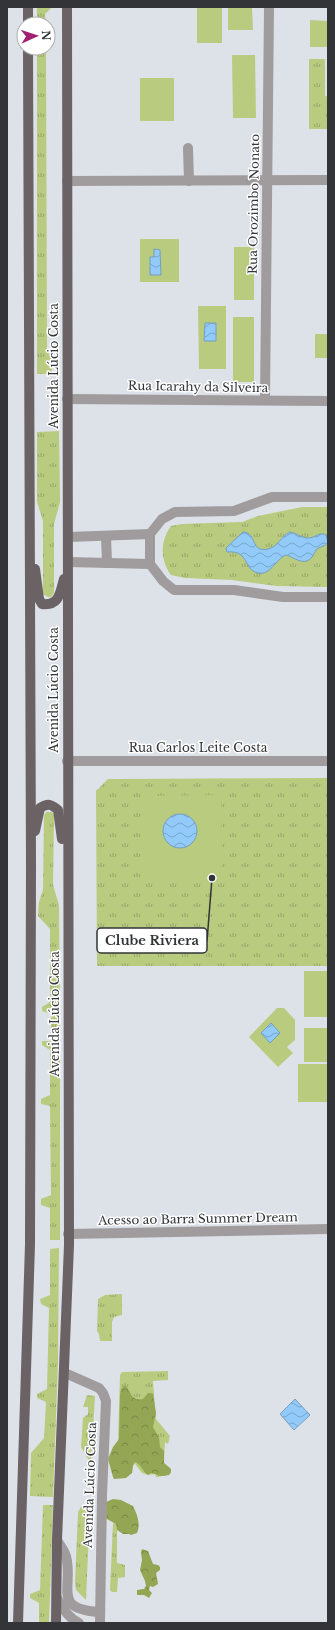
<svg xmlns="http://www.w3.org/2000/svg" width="335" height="1630" font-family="'Libre Baskerville',serif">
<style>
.grass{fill:url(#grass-tufts)}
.forest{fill:url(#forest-crowns)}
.pitch{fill:#b9cb7f}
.water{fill:url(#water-waves);stroke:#759ebf}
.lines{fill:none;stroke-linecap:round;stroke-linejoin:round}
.minor{stroke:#a09c9d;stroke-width:10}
.major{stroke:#6a6264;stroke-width:10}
.labels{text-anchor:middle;stroke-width:3;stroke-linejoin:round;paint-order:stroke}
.street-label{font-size:12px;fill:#323437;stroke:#fff}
.leader{fill:none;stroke:#323437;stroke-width:1.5}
.callout-dot{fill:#323437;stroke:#fff;stroke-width:1.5}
.callout{fill:#fff;stroke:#323437;stroke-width:1.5}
.callout-label{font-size:13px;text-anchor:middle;font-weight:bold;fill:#323437}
</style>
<defs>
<pattern id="grass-tufts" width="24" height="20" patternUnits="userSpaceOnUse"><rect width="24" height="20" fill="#b9cb7f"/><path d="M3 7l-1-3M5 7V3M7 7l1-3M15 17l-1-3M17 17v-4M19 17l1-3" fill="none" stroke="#97a669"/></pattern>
<pattern id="forest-crowns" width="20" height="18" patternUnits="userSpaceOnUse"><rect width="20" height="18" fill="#94a653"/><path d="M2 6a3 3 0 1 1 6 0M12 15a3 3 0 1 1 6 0" fill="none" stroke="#798846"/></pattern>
<pattern id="water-waves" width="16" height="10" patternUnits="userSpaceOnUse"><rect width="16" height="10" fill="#92cbf9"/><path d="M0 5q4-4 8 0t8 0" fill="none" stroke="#78a6ca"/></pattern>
</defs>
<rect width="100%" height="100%" fill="#dde2e9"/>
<!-- grass -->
<g class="grass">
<polygon points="37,7 52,7 45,14 46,24 37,24"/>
<polygon points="37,48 46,48 47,352 52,356 52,371 49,374 37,374"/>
<polygon points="309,59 325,59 325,96 328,97 328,129 309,129"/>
<polygon points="59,431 60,502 54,524 54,593 51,597 48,597 43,594 43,521 37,502 37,432"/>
<path d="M302,507H328V587L277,586L232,580L185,578L171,575C160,560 160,541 171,526L182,524L242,522L258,516Z"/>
<polygon points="328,778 328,966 97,966 96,791 108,779"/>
<polygon points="46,812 52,812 54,815 53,885 59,905 60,1031 59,1035 51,1033 51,1014 42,1011 42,1007 50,1002 50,929 38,916 39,902 43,890 44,816"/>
<polygon points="42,1041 58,1041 60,1044 60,1240 50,1240 50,1208 41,1205 41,1199 51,1195 50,1106 41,1104 41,1099 50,1095 50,1050 42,1045"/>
<polygon points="59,1248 58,1363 53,1497 30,1496 31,1453 44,1438 46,1402 37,1398 37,1394 47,1389 49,1308 41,1304 40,1299 50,1295 50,1249"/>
<polygon points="122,1294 122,1315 114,1317 112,1322 112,1341 100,1341 99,1334 97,1331 98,1299 105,1295"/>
<polygon points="168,1371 168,1380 153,1381 156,1419 170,1436 168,1444 165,1442 164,1463 171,1469 171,1472 169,1475 156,1477 155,1474 148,1475 142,1473 118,1442 120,1375 122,1372"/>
<polygon points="87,1395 95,1396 91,1464 81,1447 83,1418 88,1414 88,1407 83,1407"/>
<polygon points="43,1505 53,1505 49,1623 39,1623 39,1603 30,1598 30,1594 40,1590"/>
<polygon points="81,1507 90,1507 86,1600 76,1590 75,1583 78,1512"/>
<polygon points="113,1523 116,1524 117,1530 117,1563 125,1565 125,1577 118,1578 117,1592 112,1592 110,1590"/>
</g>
<!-- forest -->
<g class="forest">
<path d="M125,1385C132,1392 130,1401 143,1399L148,1393H151L153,1394L156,1413L153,1427L159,1438L160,1447L164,1451V1463L171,1469V1472L169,1475C158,1477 160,1475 151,1473L148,1475C142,1471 142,1465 135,1462L133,1466L132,1473L126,1478L114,1479L113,1477L108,1459L113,1447L119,1439L120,1395L121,1389Z"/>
<path d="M113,1499L121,1500L133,1506C137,1514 141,1524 137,1533L131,1535L129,1534H123L117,1530L116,1524L105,1518L106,1502Z"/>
<polygon points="142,1549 148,1551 153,1564 158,1565 160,1567 160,1570 156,1573 158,1584 153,1587 150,1586 149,1590 152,1593 149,1598 144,1595 137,1595 137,1590 144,1589 146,1586 145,1581 140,1570 142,1560 141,1552"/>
</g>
<!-- pitch -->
<g class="pitch">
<rect x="197" y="7" width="25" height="36"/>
<polygon points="228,7 252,7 253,30 228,30"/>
<polygon points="310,20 328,21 328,47 310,47"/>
<polygon points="232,55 255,55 256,118 233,118"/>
<rect x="140" y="78" width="34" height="43"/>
<rect x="140" y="239" width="39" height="43"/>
<rect x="234" y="247" width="20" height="53"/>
<polygon points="198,306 226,306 226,369 199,369"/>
<rect x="233" y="317" width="21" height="65"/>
<rect x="315" y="334" width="13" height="24"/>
<polygon points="221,795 222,880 144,880 143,796"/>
<rect x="304" y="971" width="24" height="46"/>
<polygon points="277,1008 284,1008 295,1020 295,1040 287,1047 293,1053 278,1067 249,1037"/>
<rect x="304" y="1028" width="24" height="34"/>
<rect x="298" y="1064" width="30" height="38"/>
</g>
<!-- water -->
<g class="water">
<polygon points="154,249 160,250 161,275 150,275 150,257 154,257"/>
<polygon points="205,323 216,323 216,341 204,341"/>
<path d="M243,532C257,532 250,553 268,549C278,547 281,536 290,532C296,533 302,538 308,538C316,538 319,531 326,535L328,542C325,547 321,546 317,549C315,551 314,554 312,557C304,567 294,557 286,555C276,559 270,576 258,573C243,570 250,550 227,552L226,548Z"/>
<circle cx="180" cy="831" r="17"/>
<polygon points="271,1023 280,1033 270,1043 261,1033"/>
<polygon points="295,1399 310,1415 294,1430 280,1414"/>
</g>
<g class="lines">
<!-- minor -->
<g class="minor">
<polyline points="188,148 189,181"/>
<polyline points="67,181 328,180"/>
<polyline points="67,399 328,401"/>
<polyline points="265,400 269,7"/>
<polyline points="328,497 272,497 234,511 175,512 162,519 150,534 150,564 163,581 174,590 234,590 283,597 328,597"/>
<polyline points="106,536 107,563"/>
<polyline points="68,537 150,534"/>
<polyline points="68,562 150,564"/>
<polyline points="67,761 328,761"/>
<polyline points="68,1234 328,1229"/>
<polyline points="65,1373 99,1388 103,1393 106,1401 102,1495 100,1623"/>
<path d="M57,1540C60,1545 64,1550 66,1556C74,1587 51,1609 99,1612"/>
<path d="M57,1598C63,1608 68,1618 79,1623"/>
</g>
<!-- major -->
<g class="major">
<polyline points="28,7 28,24"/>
<path d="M35,569L39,599L42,604C60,606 60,592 64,579"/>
<path d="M35,831L40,808C48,803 51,804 58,810L62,839"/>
<polyline points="18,1623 30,1244 31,866 28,48"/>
<polyline points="56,1623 57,1540 69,1245 67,7"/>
</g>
</g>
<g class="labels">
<!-- street labels -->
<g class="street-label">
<text transform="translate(254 204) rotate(-89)" y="4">Rua Orozimbo Nonato</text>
<text transform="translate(54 366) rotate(-90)" y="4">Avenida Lúcio Costa</text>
<text transform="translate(198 387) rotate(1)" y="4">Rua Icarahy da Silveira</text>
<text transform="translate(54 690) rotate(-90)" y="4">Avenida Lúcio Costa</text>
<text x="198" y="752">Rua Carlos Leite Costa</text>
<text transform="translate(55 1014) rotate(-90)" y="4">Avenida Lúcio Costa</text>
<text transform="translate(198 1219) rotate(-1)" y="4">Acesso ao Barra Summer Dream</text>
<text transform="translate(90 1485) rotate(-88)" y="4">Avenida Lúcio Costa</text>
</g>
</g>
<!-- callouts -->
<path class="leader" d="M212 878L207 941"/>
<circle class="callout-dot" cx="212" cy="878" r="4"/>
<rect class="callout" x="97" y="928" width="110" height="25" rx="4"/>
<g class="callout-label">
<text x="152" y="945">Clube Riviera</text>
</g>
<!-- border -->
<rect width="335" height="1630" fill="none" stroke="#323437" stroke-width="16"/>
<!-- north arrow -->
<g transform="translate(36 36) rotate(87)"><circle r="19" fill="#ffffff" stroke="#adaeaf"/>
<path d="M0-3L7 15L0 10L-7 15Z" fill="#a02072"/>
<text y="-6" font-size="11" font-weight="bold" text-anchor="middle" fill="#323437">N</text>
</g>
</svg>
